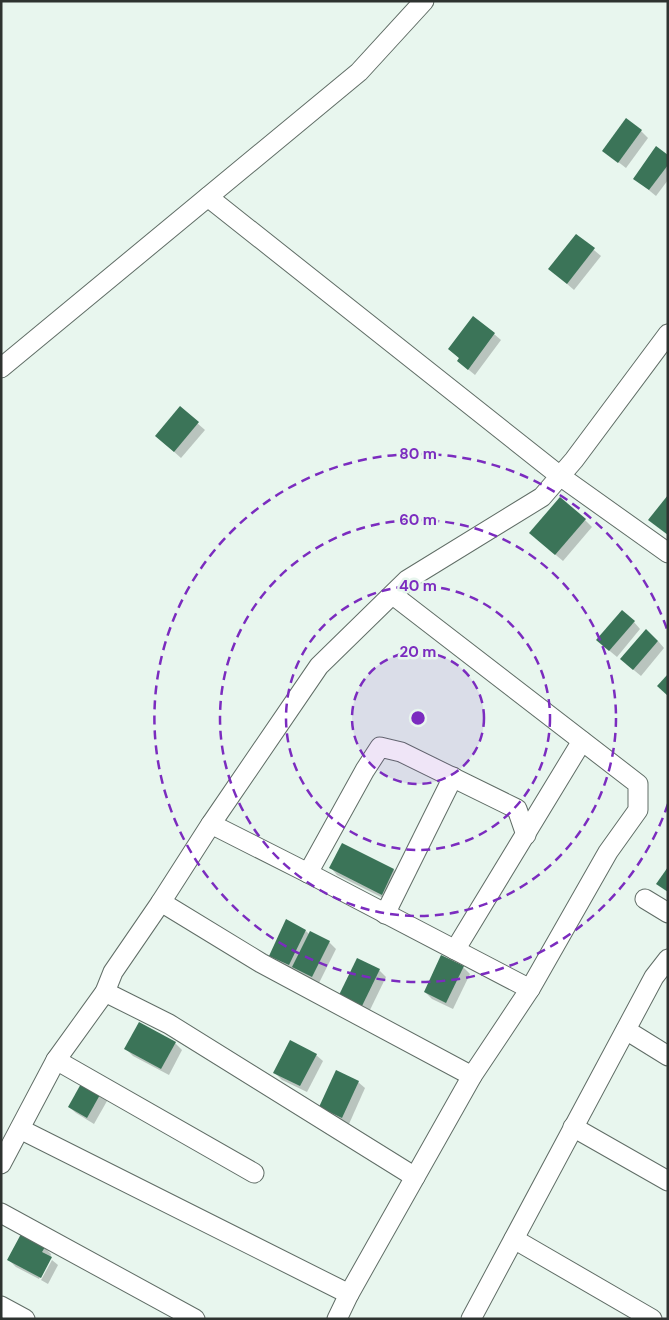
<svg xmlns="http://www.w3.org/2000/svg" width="669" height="1320" font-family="'DM Sans',sans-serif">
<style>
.shadow{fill:#0003}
.building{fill:#3b7458}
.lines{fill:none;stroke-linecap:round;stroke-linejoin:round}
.minor-casing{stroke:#606d66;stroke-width:21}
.minor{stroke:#fff;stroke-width:19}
.ring{fill:none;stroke:#7b2cbf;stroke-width:2.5;stroke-dasharray:9 6}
.centre{fill:#7b2cbf;stroke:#e8f6ee;stroke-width:2.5}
.ring-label{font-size:15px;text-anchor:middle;font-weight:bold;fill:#7b2cbf;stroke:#e8f6ee;stroke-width:5;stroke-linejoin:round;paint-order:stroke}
</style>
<rect width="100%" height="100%" fill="#e8f6ee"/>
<!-- shadow -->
<g class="shadow">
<polygon points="641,131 648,138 626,168 604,151"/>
<polygon points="668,156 668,180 656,196 634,178"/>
<polygon points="576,235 601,256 574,290 550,269"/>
<polygon points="494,334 501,340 475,375 458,361 460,359 449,349"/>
<polygon points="180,408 205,430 181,458 163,442"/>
<polygon points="585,520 592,527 563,561 538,540"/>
<polygon points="634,622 640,629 617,657 605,647"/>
<polygon points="658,641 664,648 641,676 629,666"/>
<polygon points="342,845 394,870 401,877 389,901 337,875 331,868"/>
<polygon points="306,931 310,935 329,942 336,949 319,983 300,974 296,970 296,971 277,962 270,955"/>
<polygon points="463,967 470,974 453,1009 432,999 425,992"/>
<polygon points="379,970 386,977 369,1012 347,1001"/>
<polygon points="175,1043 182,1050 169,1075 133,1056 126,1049"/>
<polygon points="316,1055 323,1061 307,1092 282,1080 275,1073"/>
<polygon points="358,1082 365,1088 349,1124 327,1114 320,1107"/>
<polygon points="100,1094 107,1101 94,1124 76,1113 69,1107"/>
<polygon points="22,1236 45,1248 51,1254 50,1258 52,1259 50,1259 39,1279 16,1267 9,1260"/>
<polygon points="52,1260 58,1265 48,1284 41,1280"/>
</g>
<!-- building -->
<g class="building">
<polygon points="626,118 642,130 618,163 602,151"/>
<polygon points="656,146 668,155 668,165 649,190 633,179"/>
<polygon points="576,234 595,248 567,284 548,269"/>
<polygon points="473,316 495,333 468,370 457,361 459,358 448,349"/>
<polygon points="180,406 199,422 174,452 155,436"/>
<polygon points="668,495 668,535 648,520"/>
<polygon points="560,497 586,519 555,555 529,533"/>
<polygon points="622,610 635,621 609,651 596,640"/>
<polygon points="646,629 658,641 633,670 620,659"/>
<polygon points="668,674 668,696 657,686"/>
<polygon points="342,843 394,869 382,895 329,868"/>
<polygon points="668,867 668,892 656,884"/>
<polygon points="286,919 306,930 289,965 269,956"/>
<polygon points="310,931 330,941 312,977 292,967"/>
<polygon points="441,955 464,966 446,1003 424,992"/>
<polygon points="357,958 380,969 362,1006 339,995"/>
<polygon points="139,1022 176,1042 161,1069 124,1049"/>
<polygon points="290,1040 317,1054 300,1086 273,1073"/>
<polygon points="336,1070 359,1081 342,1118 319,1107"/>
<polygon points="82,1082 101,1093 87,1118 68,1107"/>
<polygon points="21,1234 45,1247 42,1252 52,1257 41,1278 7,1260"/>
</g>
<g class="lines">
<defs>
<g id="minor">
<polyline points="208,197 560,476 668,553"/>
<polyline points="1,368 359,72 424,1"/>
<polyline points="211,824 308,873 530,989"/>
<polyline points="308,873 365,770 380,747 401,752 517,809 526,835"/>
<polyline points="645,899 668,913"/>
<polyline points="161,902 261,963 472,1076"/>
<polyline points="385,914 453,777"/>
<polyline points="455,950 582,741"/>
<polyline points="105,992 169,1024 415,1177"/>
<polyline points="626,1030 668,1056"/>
<polyline points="56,1060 254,1173"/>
<polyline points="573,1127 668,1181"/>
<polyline points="20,1129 349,1294 472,1076 530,989 608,852 638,810 638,784 393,595"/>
<polyline points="1,1164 56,1060 105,992 113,972 161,902 211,824 319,666 407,580 542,497 574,460 668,334"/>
<polyline points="1,1213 195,1319"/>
<polyline points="514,1239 652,1319"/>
<polyline points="1,1306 25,1319"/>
<polyline points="337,1319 349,1294"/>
<polyline points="471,1319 654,977 668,959"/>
</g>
</defs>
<!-- minor casing -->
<use href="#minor" class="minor-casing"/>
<!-- minor -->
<use href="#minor" class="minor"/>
</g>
<!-- distance rings -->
<circle cx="418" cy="718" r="66" fill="#7b2cbf" fill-opacity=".12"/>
<g class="ring">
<circle cx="418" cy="718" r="66"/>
<circle cx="418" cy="718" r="132"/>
<circle cx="418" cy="718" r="198"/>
<path d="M668 804A264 264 0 1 1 668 632"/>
</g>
<circle cx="418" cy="718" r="8" class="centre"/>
<g class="ring-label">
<text x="418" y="459">80 m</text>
<text x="418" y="525">60 m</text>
<text x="418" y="591">40 m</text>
<text x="418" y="657">20 m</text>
</g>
<!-- border -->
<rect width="669" height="1320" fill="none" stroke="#2e3330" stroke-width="5"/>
</svg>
